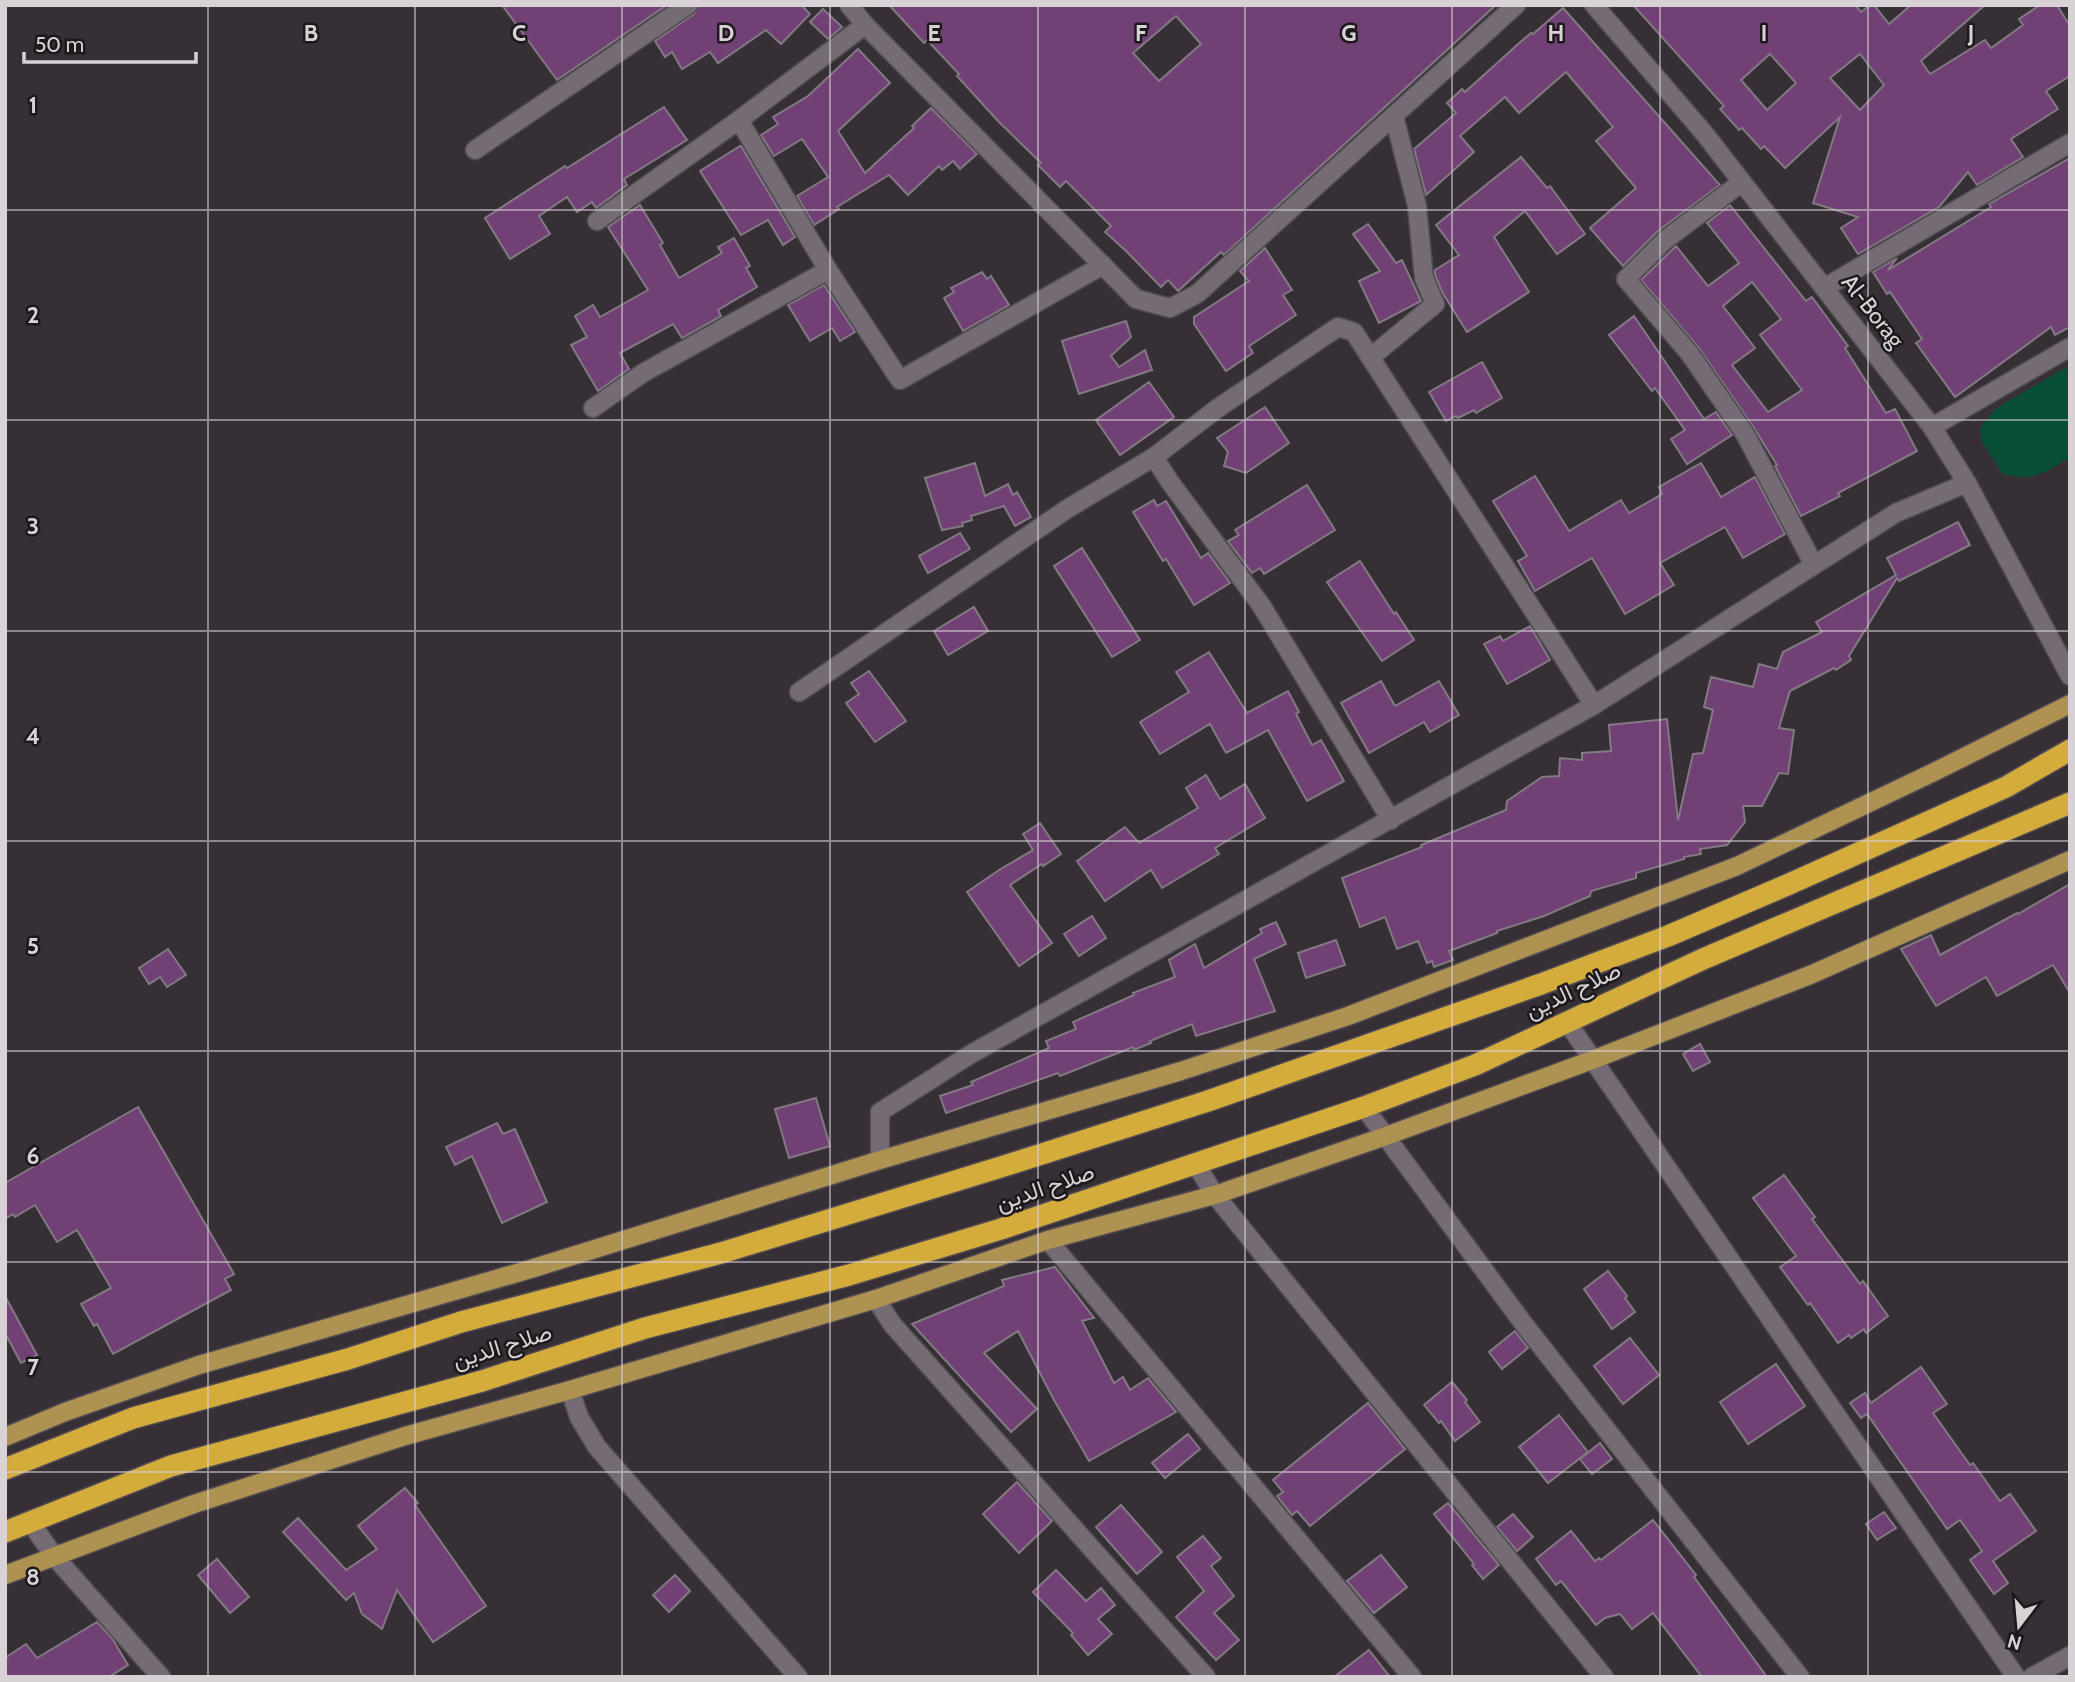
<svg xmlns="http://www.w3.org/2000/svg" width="2075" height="1682" font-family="Cabin,Vazirmatn,sans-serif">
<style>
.green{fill:#094f36}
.building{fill:#714176;stroke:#827983;stroke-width:2;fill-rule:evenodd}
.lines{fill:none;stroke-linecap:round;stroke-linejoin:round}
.minor-casing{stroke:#524b52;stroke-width:21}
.major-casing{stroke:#524b52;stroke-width:21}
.highway-casing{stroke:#524b52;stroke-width:24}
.minor{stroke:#746b74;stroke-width:18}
.major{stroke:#ad9252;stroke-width:18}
.highway{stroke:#d3ac3c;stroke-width:21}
.grid{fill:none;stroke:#d8d2d7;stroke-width:2;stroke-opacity:0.55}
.labels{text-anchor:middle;stroke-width:5;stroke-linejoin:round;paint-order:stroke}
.street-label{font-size:23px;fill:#d8d2d7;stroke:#1c181c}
.grid-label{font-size:23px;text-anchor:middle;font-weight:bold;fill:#d8d2d7;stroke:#1c181c;stroke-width:5;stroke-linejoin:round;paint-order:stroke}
</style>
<rect width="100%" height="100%" fill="#362f36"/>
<!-- green -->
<path class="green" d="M2070,365V458C2042,473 2035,482 2003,474L1982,442L1980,428L1995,409Z"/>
<!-- building -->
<g class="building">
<polygon points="502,5 667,5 557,80"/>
<polygon points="699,5 801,5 810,14 781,44 766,30 718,63 710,52 682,69 672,52 665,57 655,41 694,14"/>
<path d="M889,5H1496L1224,255L1221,252L1178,291L1168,280L1161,287L1126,251L1105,232L1111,226L1066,181L1060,187L1038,165L1041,163L998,121L957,76L959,74L927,40L924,43ZM1176,16L1201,44L1159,81L1133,53Z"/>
<path d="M1633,5H1855L1861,12L1870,5H1874L1889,24L1911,5H1985L1921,61L1930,74L1985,40L1991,48L2023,25L2019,19L2040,5H2057L2070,26V76L2046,91L2058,109L2011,139L2023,157L1977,185L1968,172L1939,207L1858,254L1841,228L1858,217L1813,203L1840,117L1785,168L1764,146L1761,149L1742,128L1739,130L1720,109L1724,106ZM1770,54L1796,83L1767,110L1741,80ZM1860,54L1884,85L1860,110L1830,78Z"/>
<polygon points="1563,8 1720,185 1658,231 1623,266 1590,228 1636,188 1596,141 1613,127 1566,72 1519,113 1505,97 1460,136 1474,152 1426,195 1414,149 1456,113 1447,103 1462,89 1465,92 1517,45 1531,33 1533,34"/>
<polygon points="823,9 842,27 828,39 810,22"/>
<polygon points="858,49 890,83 838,131 865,173 914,128 912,126 931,108 977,154 960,169 953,161 942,170 939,166 908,195 889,175 837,207 839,209 814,225 797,196 828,177 802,139 774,156 761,135 778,124 773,117 808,96"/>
<polygon points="664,107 687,140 624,179 627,185 596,208 592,202 577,212 567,197 539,216 550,234 510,259 485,218 565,166 567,168"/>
<polygon points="740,146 741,146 795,237 783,245 768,220 741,235 700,171"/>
<polygon points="1521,157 1547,188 1550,186 1585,234 1557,254 1525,211 1494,237 1529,292 1467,332 1442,292 1435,275 1435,270 1459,255 1436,225"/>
<polygon points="2070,158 2070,327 2055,335 2051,327 1955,397 1916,343 1922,339 1890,292 1887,294 1873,272 1897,258 1888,270 1991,207 1989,204"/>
<polygon points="640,205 663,243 660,245 679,278 722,253 718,247 734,238 750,266 746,268 757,287 718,310 721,316 682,338 673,324 620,353 629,369 598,391 571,345 587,337 575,316 593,305 600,317 648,290 608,227"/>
<path d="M1730,205L1806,301L1812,297L1848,346L1845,348L1886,413L1895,409L1917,451L1838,493L1840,496L1801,516L1775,466L1777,465L1754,428L1699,348L1641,280L1676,246L1708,286L1739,263L1707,223ZM1752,282L1781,319L1760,335L1802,390L1768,412L1732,365L1755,348L1723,306Z"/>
<polygon points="1368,224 1396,263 1402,260 1421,301 1379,323 1359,281 1380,271 1353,234"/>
<polygon points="1265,248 1292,290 1283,295 1296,315 1249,346 1253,353 1226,371 1194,324 1194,317 1249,281 1240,271"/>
<polygon points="982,272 987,279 991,276 1009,305 963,331 944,298 954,292 951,288"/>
<polygon points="824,285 855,332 840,341 832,328 810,341 788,305"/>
<polygon points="1634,316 1704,419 1716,412 1732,435 1687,464 1671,439 1685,430 1655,388 1652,391 1609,335"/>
<polygon points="1126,321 1131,337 1111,356 1119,367 1145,350 1152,370 1079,394 1062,341"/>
<polygon points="1482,362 1502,398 1476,413 1474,410 1458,418 1456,416 1446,421 1429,392"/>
<polygon points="1149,382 1174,417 1120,455 1096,420"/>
<polygon points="1265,407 1289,443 1246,473 1224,466 1228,452 1217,438"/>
<polygon points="975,463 985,496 1008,484 1013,495 1017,492 1031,517 1015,526 1004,506 971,516 972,520 962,523 963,526 942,530 925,478"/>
<polygon points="1701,463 1721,497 1755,477 1785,534 1743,558 1725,527 1660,563 1674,585 1625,614 1592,558 1535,591 1518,561 1527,556 1493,501 1535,476 1569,531 1621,500 1629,513 1662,494 1659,487"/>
<polygon points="1307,485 1335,530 1264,574 1260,568 1252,573 1228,541 1239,535 1235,530"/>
<polygon points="1154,500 1157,506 1166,501 1201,558 1208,553 1230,583 1194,605 1166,559 1163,561 1133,512"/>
<polygon points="1958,522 1970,545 1899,581 1897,578 1849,656 1851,660 1836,670 1834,668 1790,691 1779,728 1794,730 1788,774 1779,773 1762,806 1743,806 1745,822 1727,845 1700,849 1701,854 1684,857 1684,859 1636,873 1636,878 1591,891 1590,896 1544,916 1497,931 1497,933 1449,951 1453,960 1434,967 1432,961 1427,963 1418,941 1397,949 1385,917 1360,927 1342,878 1422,847 1421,845 1506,810 1507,801 1542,777 1559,776 1560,758 1582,760 1582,753 1611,751 1609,725 1667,719 1678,820 1693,754 1703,753 1713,710 1704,707 1711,677 1753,687 1759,664 1777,669 1783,652 1822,632 1816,622 1896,575 1887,558"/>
<polygon points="960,533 970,549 928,573 919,556"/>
<polygon points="1082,548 1140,640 1112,657 1054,566"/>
<polygon points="1360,561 1394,614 1396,612 1414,640 1382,661 1327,582"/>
<polygon points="974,607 988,631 948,655 934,631"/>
<polygon points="1530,626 1550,660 1507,684 1484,644 1500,636 1503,641"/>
<polygon points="1209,652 1247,713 1288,691 1299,712 1296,714 1312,745 1321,740 1344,781 1307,801 1268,730 1226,753 1210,724 1160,754 1140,722 1189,692 1176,672"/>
<polygon points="869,671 906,721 875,742 846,703 859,694 851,683"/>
<polygon points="1381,681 1395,706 1439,681 1459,715 1430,732 1424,722 1369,753 1341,703"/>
<polygon points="1206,775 1220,799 1245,784 1265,818 1215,848 1219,854 1162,888 1151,870 1105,901 1077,861 1125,827 1139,843 1198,808 1186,788"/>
<polygon points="1040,823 1061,854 1043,866 1042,864 1010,885 1052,943 1019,966 967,892 999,870 1033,850 1023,834"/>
<polygon points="2070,884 2070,993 2053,965 1997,996 1986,977 1936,1006 1901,949 1931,935 1940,955 2017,913 2018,914"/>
<polygon points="1092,916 1106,938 1079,956 1064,934"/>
<polygon points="1276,922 1286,944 1254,959 1275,1011 1196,1036 1192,1024 1150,1041 1151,1043 1134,1050 1133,1047 1060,1076 1058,1073 946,1113 940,1096 973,1085 971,1082 1049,1048 1046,1041 1076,1029 1073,1022 1134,995 1133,993 1175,977 1169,960 1195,944 1204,968 1262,933 1260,929"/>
<polygon points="1336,940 1345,965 1306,978 1298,953"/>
<polygon points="168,949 186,975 167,987 160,977 149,984 139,968"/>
<polygon points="1700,1044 1710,1062 1693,1071 1683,1054"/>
<polygon points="816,1098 830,1146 789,1158 775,1109"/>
<polygon points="138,1107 234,1274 225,1279 231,1290 113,1354 97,1324 94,1326 81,1304 111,1288 77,1230 57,1242 35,1205 15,1217 13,1214 5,1219 5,1183"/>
<polygon points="497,1123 503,1134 515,1129 547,1202 502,1223 472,1156 455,1165 446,1147"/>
<polygon points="1784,1175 1815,1217 1812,1219 1860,1284 1863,1281 1888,1316 1866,1333 1864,1329 1851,1338 1849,1335 1838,1343 1810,1303 1808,1305 1780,1267 1796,1256 1753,1198"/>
<polygon points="1055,1267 1094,1318 1082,1321 1114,1383 1123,1377 1130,1390 1148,1378 1176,1412 1089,1461 1054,1400 1018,1331 984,1353 1037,1409 1011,1432 912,1324 1004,1286 1002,1280"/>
<polygon points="1608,1271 1627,1296 1625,1298 1635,1312 1612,1329 1584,1289"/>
<polygon points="5,1296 37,1355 21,1363 5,1333"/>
<polygon points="1515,1331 1528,1348 1502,1369 1489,1352"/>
<polygon points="1630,1338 1659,1375 1623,1404 1594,1366"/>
<polygon points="1776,1364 1805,1406 1748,1444 1720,1402"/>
<polygon points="1921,1367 1947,1404 1933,1413 1970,1465 1973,1463 2000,1501 2010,1494 2036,1531 1993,1561 2008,1583 1994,1594 1970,1560 1982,1551 1960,1520 1947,1529 1867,1414 1861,1418 1850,1403 1865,1393 1871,1403"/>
<polygon points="1452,1382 1467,1400 1465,1402 1480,1422 1455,1441 1441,1421 1439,1423 1424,1405"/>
<polygon points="1368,1403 1405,1449 1310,1526 1297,1511 1292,1515 1277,1496 1283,1492 1273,1480"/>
<polygon points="1559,1415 1588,1452 1548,1483 1519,1447"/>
<polygon points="1188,1434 1200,1449 1165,1478 1152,1463"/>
<polygon points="1600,1443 1612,1459 1592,1474 1580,1459"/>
<polygon points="1017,1482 1052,1521 1019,1553 983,1514"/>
<polygon points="405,1488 418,1503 415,1505 486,1606 433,1642 397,1590 382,1629 362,1614 354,1593 346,1600 283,1532 298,1518 346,1570 377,1549 358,1526"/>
<polygon points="1448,1503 1499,1565 1483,1579 1472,1565 1474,1564 1434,1514"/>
<polygon points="1121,1505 1162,1552 1137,1574 1096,1527"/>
<polygon points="1884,1512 1896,1528 1877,1540 1866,1524"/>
<polygon points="1513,1514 1533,1537 1517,1551 1497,1527"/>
<polygon points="1653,1520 1696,1575 1694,1577 1767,1677 1702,1677 1653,1613 1632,1629 1620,1614 1605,1618 1596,1625 1561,1581 1556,1585 1536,1559 1571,1531 1595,1561 1599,1558 1601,1560"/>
<polygon points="1203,1536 1221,1558 1211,1566 1234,1596 1214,1613 1239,1640 1216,1660 1176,1617 1204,1591 1177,1557"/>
<polygon points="1381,1555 1407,1587 1374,1613 1347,1581"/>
<polygon points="217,1559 249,1597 230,1613 198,1575"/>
<polygon points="1056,1570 1086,1601 1101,1588 1115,1605 1098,1619 1112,1634 1088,1655 1071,1635 1073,1633 1033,1592"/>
<polygon points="675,1575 690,1591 669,1612 653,1595"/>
<polygon points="97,1622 112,1638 128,1665 109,1677 5,1677 5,1658 26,1644 37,1658"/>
<polygon points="1369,1650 1390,1677 1334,1677"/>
</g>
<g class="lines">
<defs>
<g id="minor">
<polyline points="849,5 865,25 1136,299 1170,308 1197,294 1516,5"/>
<polyline points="1594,5 1704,133 1932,427 1967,483 2070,676"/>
<polyline points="739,120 828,270 900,380 1103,265"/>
<polyline points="475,150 688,5"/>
<polyline points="1742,182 1665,240 1626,279 1690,354 1745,434 1814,565"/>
<polyline points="597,221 739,120 865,25"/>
<polyline points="1824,288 2070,143"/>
<polyline points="1371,357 1435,304 1424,278 1417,206 1394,116"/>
<polyline points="593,408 643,373 828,270"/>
<polyline points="1932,427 2070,347"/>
<polyline points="1154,457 1170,482 1261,605 1391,820"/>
<polyline points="799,692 1067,509 1154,457 1218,408 1338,327 1354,332 1594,705"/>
<polyline points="1567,1022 2016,1677"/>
<polyline points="1364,1107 1523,1323 1800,1677"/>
<polyline points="880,1160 880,1112 971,1054 1594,705 1896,513 1967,483"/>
<polyline points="1195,1163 1215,1195 1604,1677"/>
<polyline points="1048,1240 1412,1677"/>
<polyline points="876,1299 892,1324 1206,1677"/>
<polyline points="570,1390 579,1417 597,1447 798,1677"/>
<polyline points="30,1522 54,1556 161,1677"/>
<polyline points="2032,1677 2070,1656"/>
</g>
<g id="major">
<polyline points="5,1437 65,1412 199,1365 534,1268 880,1160 1181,1071 1348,1016 1737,866 1936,771 2070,704"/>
<polyline points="5,1575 194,1504 405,1436 570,1390 876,1299 1048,1240 1218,1194 1386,1136 1592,1060 1810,975 2070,860"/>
</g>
<g id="highway">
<polyline points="5,1469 133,1418 348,1359 461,1322 721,1253 1004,1166 1208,1101 1541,984 1668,936 1787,885 2006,787 2070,750"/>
<polyline points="5,1532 171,1466 482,1381 645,1328 849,1275 1001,1229 1364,1107 1475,1065 1703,959 2070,803"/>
</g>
</defs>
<!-- minor casing -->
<use href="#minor" class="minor-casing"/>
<!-- major casing -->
<use href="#major" class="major-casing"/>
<!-- highway casing -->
<use href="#highway" class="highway-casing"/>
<!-- minor -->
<use href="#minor" class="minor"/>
<!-- major -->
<use href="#major" class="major"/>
<!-- highway -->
<use href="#highway" class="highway"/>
</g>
<!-- grid -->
<path class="grid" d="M208,5V1677M415,5V1677M622,5V1677M830,5V1677M1038,5V1677M1245,5V1677M1452,5V1677M1660,5V1677M1868,5V1677M5,210H2070M5,420H2070M5,631H2070M5,841H2070M5,1051H2070M5,1262H2070M5,1472H2070"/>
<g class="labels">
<!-- street labels -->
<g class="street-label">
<text transform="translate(1873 311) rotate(52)" y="8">Al-Borag</text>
<text transform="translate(1573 990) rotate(-25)" y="8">صلاح الدين</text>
<text transform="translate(1045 1187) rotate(-19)" y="8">صلاح الدين</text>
<text transform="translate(502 1346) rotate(-17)" y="8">صلاح الدين</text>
</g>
</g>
<g class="grid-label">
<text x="311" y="41">B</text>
<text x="519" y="41">C</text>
<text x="726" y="41">D</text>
<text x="934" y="41">E</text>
<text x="1141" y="41">F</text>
<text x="1349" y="41">G</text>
<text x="1556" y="41">H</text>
<text x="1764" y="41">I</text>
<text x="1971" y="41">J</text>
<text x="33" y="113">1</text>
<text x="33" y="323">2</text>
<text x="33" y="534">3</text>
<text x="33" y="744">4</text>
<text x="33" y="954">5</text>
<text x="33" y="1164">6</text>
<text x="33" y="1375">7</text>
<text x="33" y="1585">8</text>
</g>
<!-- border -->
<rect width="2075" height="1682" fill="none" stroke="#d8d2d7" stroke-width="14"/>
<!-- north arrow -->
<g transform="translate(2019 1626) rotate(196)" stroke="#1c181c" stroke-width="5" paint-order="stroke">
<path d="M0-5L12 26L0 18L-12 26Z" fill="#d8d2d7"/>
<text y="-10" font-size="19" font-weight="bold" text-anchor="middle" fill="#d8d2d7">N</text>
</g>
<!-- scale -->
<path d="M24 52v10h172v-10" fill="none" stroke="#d8d2d7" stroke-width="3.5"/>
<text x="35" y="52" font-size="21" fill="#d8d2d7" stroke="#1c181c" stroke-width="5" paint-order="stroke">50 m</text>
</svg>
